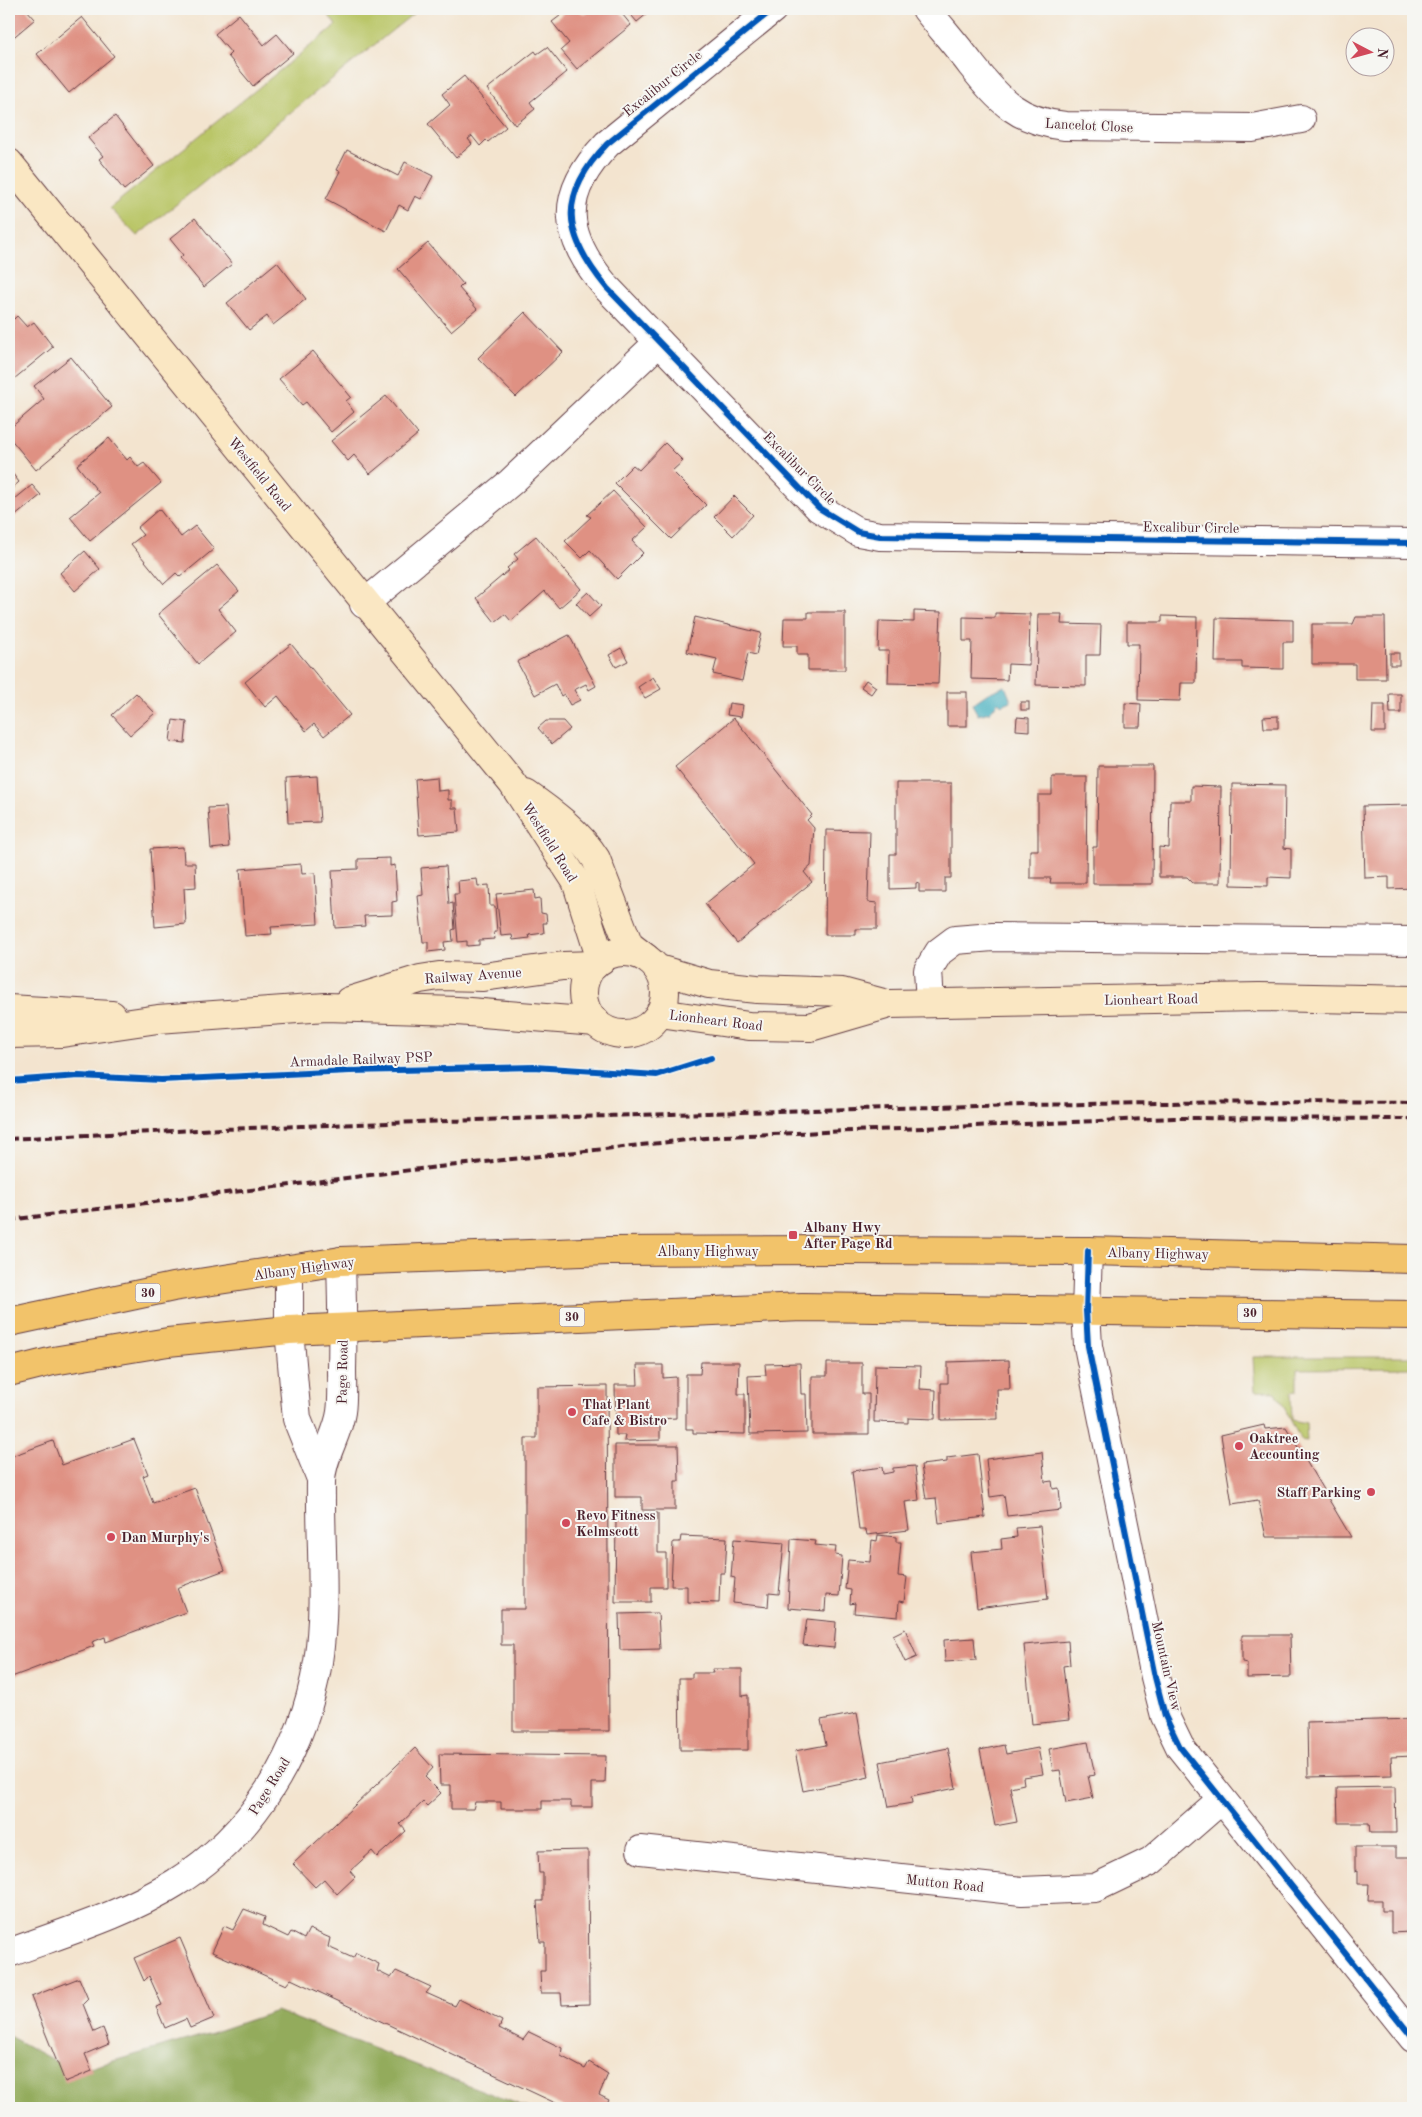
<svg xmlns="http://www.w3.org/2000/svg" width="1422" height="2117" font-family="'Old Standard TT',serif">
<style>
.green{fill:#bac668;stroke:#82724a}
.forest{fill:#93ab5c;stroke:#6e6544}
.water{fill:#42afbf;stroke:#466775}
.building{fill:#df9183}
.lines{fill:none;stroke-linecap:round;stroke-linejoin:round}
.minor-casing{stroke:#633d44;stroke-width:30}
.tertiary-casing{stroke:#633d44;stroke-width:30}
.secondary-casing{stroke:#633d44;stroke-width:30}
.trunk-casing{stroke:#633d44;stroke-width:30}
.minor{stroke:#fff;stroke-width:28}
.tertiary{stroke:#fff;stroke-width:28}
.secondary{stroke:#fae7c3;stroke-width:28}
.trunk{stroke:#f2c36a;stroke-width:28}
.rail{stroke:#4a1f2b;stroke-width:4;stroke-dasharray:8 4;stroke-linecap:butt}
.cycleway-casing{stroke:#f6f6f2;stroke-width:9}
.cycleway{stroke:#0057b8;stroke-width:6}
.poi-dot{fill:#d1495b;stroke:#f6f6f2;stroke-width:2}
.labels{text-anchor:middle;stroke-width:4;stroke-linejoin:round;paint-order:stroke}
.shield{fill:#f6f6f2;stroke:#7e6067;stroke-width:1}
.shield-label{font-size:12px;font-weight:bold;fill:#4a1f2b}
.street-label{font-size:14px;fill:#4a1f2b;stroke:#f6f6f2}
.poi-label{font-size:14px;font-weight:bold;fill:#4a1f2b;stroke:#f6f6f2;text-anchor:start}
</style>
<rect width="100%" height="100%" fill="#f6f6f2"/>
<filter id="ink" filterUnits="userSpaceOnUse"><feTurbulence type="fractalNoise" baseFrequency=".02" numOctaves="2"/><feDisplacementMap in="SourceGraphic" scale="10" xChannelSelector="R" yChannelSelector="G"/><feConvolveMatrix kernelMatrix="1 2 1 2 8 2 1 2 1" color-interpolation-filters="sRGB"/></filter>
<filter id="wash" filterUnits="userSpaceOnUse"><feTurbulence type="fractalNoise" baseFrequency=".0096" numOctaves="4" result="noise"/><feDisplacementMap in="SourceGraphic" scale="20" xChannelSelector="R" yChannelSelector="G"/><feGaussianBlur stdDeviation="1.12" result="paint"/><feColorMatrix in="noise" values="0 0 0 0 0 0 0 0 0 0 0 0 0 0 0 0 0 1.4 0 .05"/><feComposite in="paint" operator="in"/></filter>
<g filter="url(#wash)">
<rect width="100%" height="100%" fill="#f3e4cf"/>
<!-- green -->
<g class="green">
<polygon points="324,9 419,9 137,236 110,208 336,25"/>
<polygon points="1253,1357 1413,1357 1413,1368 1297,1369 1297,1391 1291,1392 1292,1420 1306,1423 1307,1441 1301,1440 1276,1392 1255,1391"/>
</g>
<!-- forest -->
<polygon class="forest" points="276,2011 528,2108 9,2108 9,2036 75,2072 211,2033"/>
<!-- water -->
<polygon class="water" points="1005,686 1011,701 1002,705 998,702 990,712 978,715 972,704 988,693"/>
<g id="blocks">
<!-- building -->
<g class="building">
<polygon points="9,9 26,9 35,19 9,41"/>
<polygon points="569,9 578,9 584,15 592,9 618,9 631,25 577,69 561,50 569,43 552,22"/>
<polygon points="626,9 653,9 637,22"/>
<polygon points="239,14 264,45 277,34 293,53 253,86 228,56 231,53 215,34"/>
<polygon points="82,17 114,56 69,93 37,54"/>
<polygon points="547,47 567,72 530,102 535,109 515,125 487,89 535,51 537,54"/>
<polygon points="464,76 506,127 488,142 486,140 480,146 472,136 468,139 472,144 456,158 428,124 450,105 442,94"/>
<polygon points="115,116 154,166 124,190 99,159 103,156 88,138"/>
<polygon points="347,150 398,176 405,162 433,176 421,199 415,196 408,210 399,205 386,231 326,199 340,171 337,170"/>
<polygon points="195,218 232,264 204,287 180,258 183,255 170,239"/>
<polygon points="428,243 463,284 459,288 477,309 451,331 398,269"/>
<polygon points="277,262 306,299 273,325 267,316 249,330 227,303"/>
<polygon points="525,312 563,352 516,397 478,358"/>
<polygon points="9,313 14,319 17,316 27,327 34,322 53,347 9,383"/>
<polygon points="313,351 351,397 346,401 354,412 331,432 306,402 302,405 279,379"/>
<polygon points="71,357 112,407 36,470 9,437 9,429 44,399 34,386"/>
<polygon points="386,396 418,434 370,474 354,455 348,461 331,441"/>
<polygon points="109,438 127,460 130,457 138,467 144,463 161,483 90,541 70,517 99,493 77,465"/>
<polygon points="665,443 683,461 672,471 706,505 671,539 615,483 633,465 639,470"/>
<polygon points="9,469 19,482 9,491"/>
<polygon points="32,485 41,495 9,521 9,504"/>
<polygon points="613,491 647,527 632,541 643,553 617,579 590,550 582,558 565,541 591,517 587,515"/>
<polygon points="734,496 753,515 733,536 714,517"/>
<polygon points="159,509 181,537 195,526 214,549 180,577 176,573 164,584 131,544 143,535 137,528"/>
<polygon points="536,536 581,589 559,608 545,591 511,621 505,614 495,622 476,598 509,570 507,568 518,559 514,554"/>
<polygon points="85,551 100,569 75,591 60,573"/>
<polygon points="217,565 239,591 218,609 236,632 198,664 158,614"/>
<polygon points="588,592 601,606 589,617 576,603"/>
<polygon points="914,611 941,612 938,684 888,683 889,651 878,651 879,621 914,622"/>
<polygon points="808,612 845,612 845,670 808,670 808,655 797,655 797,646 783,646 784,618 808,618"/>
<polygon points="995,613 1030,614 1029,665 1008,664 1007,680 971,679 972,641 963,641 963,617 995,618"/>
<polygon points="1038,614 1062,614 1061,624 1101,625 1100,655 1086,655 1086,686 1036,685"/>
<polygon points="1162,616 1197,617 1196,683 1181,683 1180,701 1138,700 1139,644 1127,644 1127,622 1162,622"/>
<polygon points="695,617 761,633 756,655 748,653 742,681 713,674 717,659 687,652"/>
<polygon points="1356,617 1385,617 1386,679 1355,679 1355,664 1312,664 1312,624 1353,624"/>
<polygon points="1216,618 1293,620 1293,642 1283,642 1283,669 1242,668 1242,662 1215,662"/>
<polygon points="569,635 596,686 589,690 586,684 574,690 580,700 570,705 564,694 561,696 555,684 535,695 517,662"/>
<polygon points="291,644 350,715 324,736 314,724 306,731 278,696 265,707 245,682"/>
<polygon points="621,648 628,661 616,667 609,655"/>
<rect x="1390" y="653" width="9" height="12"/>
<polygon points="653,677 661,689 645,698 638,687"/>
<polygon points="866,680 876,687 871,694 861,687"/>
<rect x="947" y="692" width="20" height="34"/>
<polygon points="136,693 155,713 130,735 112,715"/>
<polygon points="1389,694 1401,694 1401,713 1390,713"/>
<rect x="1021" y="702" width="8" height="8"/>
<polygon points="729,703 743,705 741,717 727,715"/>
<polygon points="1125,703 1141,704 1140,727 1125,727"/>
<polygon points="1373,705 1385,705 1385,732 1372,732"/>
<polygon points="1278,716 1278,728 1264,728 1263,717"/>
<polygon points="1017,717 1029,718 1029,731 1016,730"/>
<polygon points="734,718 812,815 807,820 814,828 811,866 804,872 812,882 737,943 705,904 754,864 675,767"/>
<polygon points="173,720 187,722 185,743 170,741"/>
<polygon points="546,721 563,721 570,729 552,744 538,728"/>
<polygon points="1098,766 1153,766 1152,884 1093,884 1093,847 1097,847"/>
<polygon points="317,776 320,822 288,823 286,778"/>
<polygon points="437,777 438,791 448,790 448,800 452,800 452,808 457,808 459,832 419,835 415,779"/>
<polygon points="1052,777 1087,777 1086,883 1050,883 1051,878 1030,878 1030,850 1038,850 1038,795 1052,795"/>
<polygon points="896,783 951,783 951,878 945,878 945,892 919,892 919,882 916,883 916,888 890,889 890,854 896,854"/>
<polygon points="1232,784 1285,785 1284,848 1291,849 1291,878 1268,877 1268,886 1231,885"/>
<polygon points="1191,786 1221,787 1220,883 1193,883 1187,877 1159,877 1159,847 1169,848 1170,801 1191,801"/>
<polygon points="1413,805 1413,888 1389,889 1389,877 1365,878 1363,806"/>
<polygon points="226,807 229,847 211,849 208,808"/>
<polygon points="826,830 870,831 868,902 877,903 877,929 856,929 856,935 825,935"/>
<polygon points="183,847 184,863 195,863 196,887 184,888 186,924 155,927 150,849"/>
<polygon points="390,858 390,866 395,865 397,901 392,902 392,915 364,916 365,926 335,928 332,870 358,869 358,859"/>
<polygon points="301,864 302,874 315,873 318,924 271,927 272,934 245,936 240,869"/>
<polygon points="446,866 449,904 453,903 455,929 452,930 453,941 444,942 445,950 428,952 428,942 423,942 418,896 423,895 421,868"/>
<polygon points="477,879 478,886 489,885 490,906 495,906 497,932 494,932 495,939 479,940 479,945 467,946 467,941 458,942 454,894 459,894 458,881"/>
<polygon points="534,890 535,899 540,898 541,913 546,914 547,923 543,923 544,933 529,935 530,938 513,940 512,935 501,936 496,894"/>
<polygon points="1009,1360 1010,1389 997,1389 998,1419 941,1420 941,1383 948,1383 948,1362"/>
<polygon points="701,1362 739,1362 738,1394 745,1394 745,1434 693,1433 693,1429 686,1429 686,1374 700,1374"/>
<polygon points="800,1363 801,1394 806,1394 807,1433 750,1434 748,1376 766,1375 765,1364"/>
<polygon points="827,1363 862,1363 862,1394 869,1394 869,1434 812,1434 812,1376 827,1376"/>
<polygon points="637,1365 663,1365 663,1378 676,1377 676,1418 660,1419 660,1440 624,1441 625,1435 616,1435 615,1385 638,1385"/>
<polygon points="875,1365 921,1366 920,1389 936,1390 935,1419 908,1418 908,1423 874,1422"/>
<polygon points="607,1386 609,1731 513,1731 513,1645 501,1645 501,1609 525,1609 525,1438 537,1438 537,1387"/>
<polygon points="1264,1425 1265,1429 1286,1427 1351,1537 1266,1537 1258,1500 1232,1504 1221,1435"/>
<polygon points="134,1439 148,1474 143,1476 153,1503 195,1488 225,1570 177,1588 186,1612 106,1642 105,1637 92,1642 94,1646 9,1678 9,1457 53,1441 62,1465"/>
<polygon points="615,1445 678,1445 679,1481 675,1481 675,1510 642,1510 642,1497 615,1497"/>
<polygon points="1042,1452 1045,1482 1052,1481 1053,1489 1059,1488 1061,1510 1007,1516 1004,1495 990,1497 986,1459"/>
<polygon points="978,1454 985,1517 939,1523 936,1498 926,1499 921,1465 947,1462 947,1458"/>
<polygon points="915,1466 919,1500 905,1502 909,1530 867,1535 866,1530 859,1530 852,1471 882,1467 883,1474 893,1472 893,1468"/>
<polygon points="622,1513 658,1513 658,1553 666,1553 666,1587 651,1587 651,1602 615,1602 616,1519 624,1519"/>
<polygon points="1040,1526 1048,1599 977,1608 971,1552 1002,1549 1001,1539 1017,1537 1016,1528"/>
<polygon points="878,1535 896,1537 896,1542 901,1542 898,1576 907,1577 904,1602 899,1601 898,1617 854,1613 855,1603 850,1604 851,1590 845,1589 848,1560 870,1562 872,1540 877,1541"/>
<polygon points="681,1536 727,1538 725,1573 720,1573 719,1603 687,1602 687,1586 671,1586 673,1542 680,1542"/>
<polygon points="734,1539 784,1543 779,1594 769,1593 768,1607 733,1603 735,1578 731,1577"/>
<polygon points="791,1539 816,1541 815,1545 836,1547 835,1555 842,1556 839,1596 826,1595 825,1611 788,1608"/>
<polygon points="658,1613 660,1649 620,1650 619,1614"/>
<polygon points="807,1619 836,1622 834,1648 803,1645"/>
<polygon points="905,1629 917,1657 905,1662 893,1635"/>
<polygon points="1242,1635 1290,1635 1291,1677 1247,1678 1247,1663 1242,1662"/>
<polygon points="974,1638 976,1660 945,1662 944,1640"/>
<polygon points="1068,1641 1070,1665 1063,1666 1069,1720 1032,1724 1024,1645"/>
<polygon points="712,1669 742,1669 742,1696 748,1695 748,1750 680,1750 679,1678 692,1678 692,1673 713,1673"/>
<polygon points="857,1713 869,1777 803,1791 795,1751 826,1745 821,1720"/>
<polygon points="1413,1719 1413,1756 1391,1757 1392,1775 1308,1777 1307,1722"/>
<polygon points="1088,1742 1095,1775 1088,1776 1093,1798 1066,1803 1060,1770 1053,1771 1049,1749"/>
<polygon points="1004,1745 1006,1754 1038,1748 1043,1774 1023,1777 1024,1784 1010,1787 1017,1822 995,1826 980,1750"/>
<polygon points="415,1748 433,1768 425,1777 441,1793 427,1806 423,1802 400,1824 406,1831 377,1857 372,1851 350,1871 355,1877 337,1894 324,1879 315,1887 293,1864"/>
<polygon points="948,1748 956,1788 911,1797 912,1803 889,1807 880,1762"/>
<polygon points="439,1754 606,1756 605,1783 592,1783 592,1807 571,1807 571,1801 542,1801 542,1809 501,1809 501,1802 475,1802 473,1809 451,1809 451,1785 440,1785"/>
<polygon points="1395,1787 1396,1833 1370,1833 1369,1823 1338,1823 1337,1788"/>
<polygon points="1355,1847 1396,1847 1396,1857 1413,1857 1413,1905 1410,1905 1410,1932 1391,1933 1391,1911 1381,1911 1381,1900 1368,1900 1369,1884 1358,1884 1358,1870 1355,1871"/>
<polygon points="588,1850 589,2004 562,2005 561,1993 541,1993 540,1971 545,1971 545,1942 540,1942 537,1901 543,1901 543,1873 539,1873 538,1851"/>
<polygon points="244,1909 265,1917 263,1925 288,1937 291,1932 304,1939 309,1929 330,1938 328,1947 353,1958 356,1953 379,1964 377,1971 391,1978 396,1971 431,1987 426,1993 455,2006 459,1999 502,2021 499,2028 523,2040 529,2032 562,2048 561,2056 585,2069 589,2062 608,2074 599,2095 609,2100 605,2108 566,2108 291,1979 286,1985 212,1952 224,1926 233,1930"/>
<polygon points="180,1938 214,2018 190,2028 186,2019 165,2028 156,2007 162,2005 149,1976 144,1981 134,1958"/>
<polygon points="79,1978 88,1999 83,2004 94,2032 103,2028 109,2044 85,2054 92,2071 65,2082 31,1997"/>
</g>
</g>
</g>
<g filter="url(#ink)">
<use href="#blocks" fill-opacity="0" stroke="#633d44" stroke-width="1"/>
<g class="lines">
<defs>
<g id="minor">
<path d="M773,9L607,144C557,196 563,235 607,288L819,508L858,532L880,536L1413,543"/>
<path d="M926,9C941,28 957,46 972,66C1000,101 1018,121 1065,126L1252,128L1301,119"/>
<polyline points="364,604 511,482 659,342"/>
<polyline points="930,1003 928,970 939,952 955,940 993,937 1413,941"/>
<polyline points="1088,1251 1086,1311 1088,1346 1155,1677 1165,1716 1180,1747 1413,2038"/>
<polyline points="641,1850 1022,1891 1095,1888 1151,1861 1221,1800"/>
</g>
<g id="tertiary">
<polyline points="289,1269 289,1330 297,1419 321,1479"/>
<path d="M9,1953C65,1932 124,1915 175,1883C253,1835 303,1752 318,1662C327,1603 320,1541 321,1482C321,1458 338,1435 341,1412C343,1398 342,1383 342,1369C343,1333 342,1297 341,1261"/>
</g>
<g id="secondary">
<polyline points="9,163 513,784 576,881 601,960"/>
<path d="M526,794C552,812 579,832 596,859L629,945L646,958"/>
<circle cx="624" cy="993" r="41"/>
<polyline points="658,969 709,984 757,989 842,992 887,1004"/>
<polyline points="349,1001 420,979 439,976 483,977 563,966 595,965"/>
<polyline points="9,1009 112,1015"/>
<polyline points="660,1013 749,1026 810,1027 889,1004 1259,997 1413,1000"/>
<polyline points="9,1034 62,1033 158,1019 326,1007 457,1011 596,1022"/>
</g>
<g id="trunk">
<polyline points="9,1322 173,1287 341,1261 609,1251 843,1250 1088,1251 1413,1259"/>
<polyline points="9,1372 53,1361 168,1342 289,1330 802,1307 1413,1315"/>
</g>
</defs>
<!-- minor casing -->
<use href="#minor" class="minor-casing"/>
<!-- tertiary casing -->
<use href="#tertiary" class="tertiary-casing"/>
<!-- secondary casing -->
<use href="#secondary" class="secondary-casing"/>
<!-- trunk casing -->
<use href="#trunk" class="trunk-casing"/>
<!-- minor -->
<use href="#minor" class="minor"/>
<!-- tertiary -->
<use href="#tertiary" class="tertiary"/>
<!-- secondary -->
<use href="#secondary" class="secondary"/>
<!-- trunk -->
<use href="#trunk" class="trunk"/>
<!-- rail -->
<g class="rail">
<path d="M9,1139C230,1127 451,1121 672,1114C919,1107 1166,1100 1413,1103"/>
<polyline points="9,1220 411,1170 724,1136 1174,1118 1413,1119"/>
</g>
<defs>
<g id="cycleway">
<path d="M773,9L607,144C557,196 563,235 607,288L819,508L858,532L880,536L1413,543"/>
<polyline points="9,1081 79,1076 161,1080 350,1071 534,1067 657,1075 711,1058"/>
<polyline points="1088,1251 1086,1311 1088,1346 1155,1677 1165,1716 1180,1747 1413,2038"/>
</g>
</defs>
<!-- cycleway casing -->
<use href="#cycleway" class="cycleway-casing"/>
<!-- cycleway -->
<use href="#cycleway" class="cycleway"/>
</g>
</g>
<!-- markers -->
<g class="poi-dot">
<rect x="788" y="1230" width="10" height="10" rx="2.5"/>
<circle cx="572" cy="1412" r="5"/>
<circle cx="1239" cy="1446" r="5"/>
<circle cx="1371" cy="1492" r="5"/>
<circle cx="566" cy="1523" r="5"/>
<circle cx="111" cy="1537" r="5"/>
</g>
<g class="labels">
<!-- shield labels -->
<g class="shield">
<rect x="135.5" y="1283.5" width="25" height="19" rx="4"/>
<rect x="1237.5" y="1303.5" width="25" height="19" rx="4"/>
<rect x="559.5" y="1307.5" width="25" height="19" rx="4"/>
</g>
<g class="shield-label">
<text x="148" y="1297">30</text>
<text x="1250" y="1317">30</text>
<text x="572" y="1321">30</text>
</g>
<!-- street labels -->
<g class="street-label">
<text transform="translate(662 83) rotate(-39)" y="5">Excalibur Circle</text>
<text transform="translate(1089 125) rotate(3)" y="5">Lancelot Close</text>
<text transform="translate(800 468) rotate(45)" y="5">Excalibur Circle</text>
<text transform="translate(260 474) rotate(51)" y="5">Westfield Road</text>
<text transform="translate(1191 527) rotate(1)" y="5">Excalibur Circle</text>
<text transform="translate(550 842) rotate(58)" y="5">Westfield Road</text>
<text transform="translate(473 975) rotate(-4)" y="5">Railway Avenue</text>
<text transform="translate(1151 999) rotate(-1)" y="5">Lionheart Road</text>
<text transform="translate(716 1020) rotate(7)" y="5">Lionheart Road</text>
<text transform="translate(361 1059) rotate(-2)" y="5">Armadale Railway PSP</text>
<text x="708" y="1256">Albany Highway</text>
<text transform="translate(1158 1253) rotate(1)" y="5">Albany Highway</text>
<text transform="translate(304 1268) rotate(-8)" y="5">Albany Highway</text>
<text transform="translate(342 1372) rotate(-89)" y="5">Page Road</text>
<text transform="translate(1167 1666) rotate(77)" y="5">Mountain View</text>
<text transform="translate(269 1786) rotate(-58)" y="5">Page Road</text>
<text transform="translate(945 1883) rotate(6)" y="5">Mutton Road</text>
</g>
<!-- poi labels -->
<g class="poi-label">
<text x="803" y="1232">Albany Hwy<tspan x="803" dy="16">After Page Rd</tspan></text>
<text x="582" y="1409">That Plant<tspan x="582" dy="16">Cafe &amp; Bistro</tspan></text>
<text x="1249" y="1443">Oaktree<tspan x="1249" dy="16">Accounting</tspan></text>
<text x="1361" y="1497" text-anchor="end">Staff Parking</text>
<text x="576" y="1520">Revo Fitness<tspan x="576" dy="16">Kelmscott</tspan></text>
<text x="121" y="1542">Dan Murphy's</text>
</g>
</g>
<!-- margin -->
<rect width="1422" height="2117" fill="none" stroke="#f6f6f2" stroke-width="30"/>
<!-- north arrow -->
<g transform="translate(1370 52) rotate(96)"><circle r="24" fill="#f6f6f2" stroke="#b1a0a2"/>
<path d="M0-4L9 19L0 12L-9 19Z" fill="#d1495b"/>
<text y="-8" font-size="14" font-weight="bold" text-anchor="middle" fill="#4a1f2b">N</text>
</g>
</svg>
